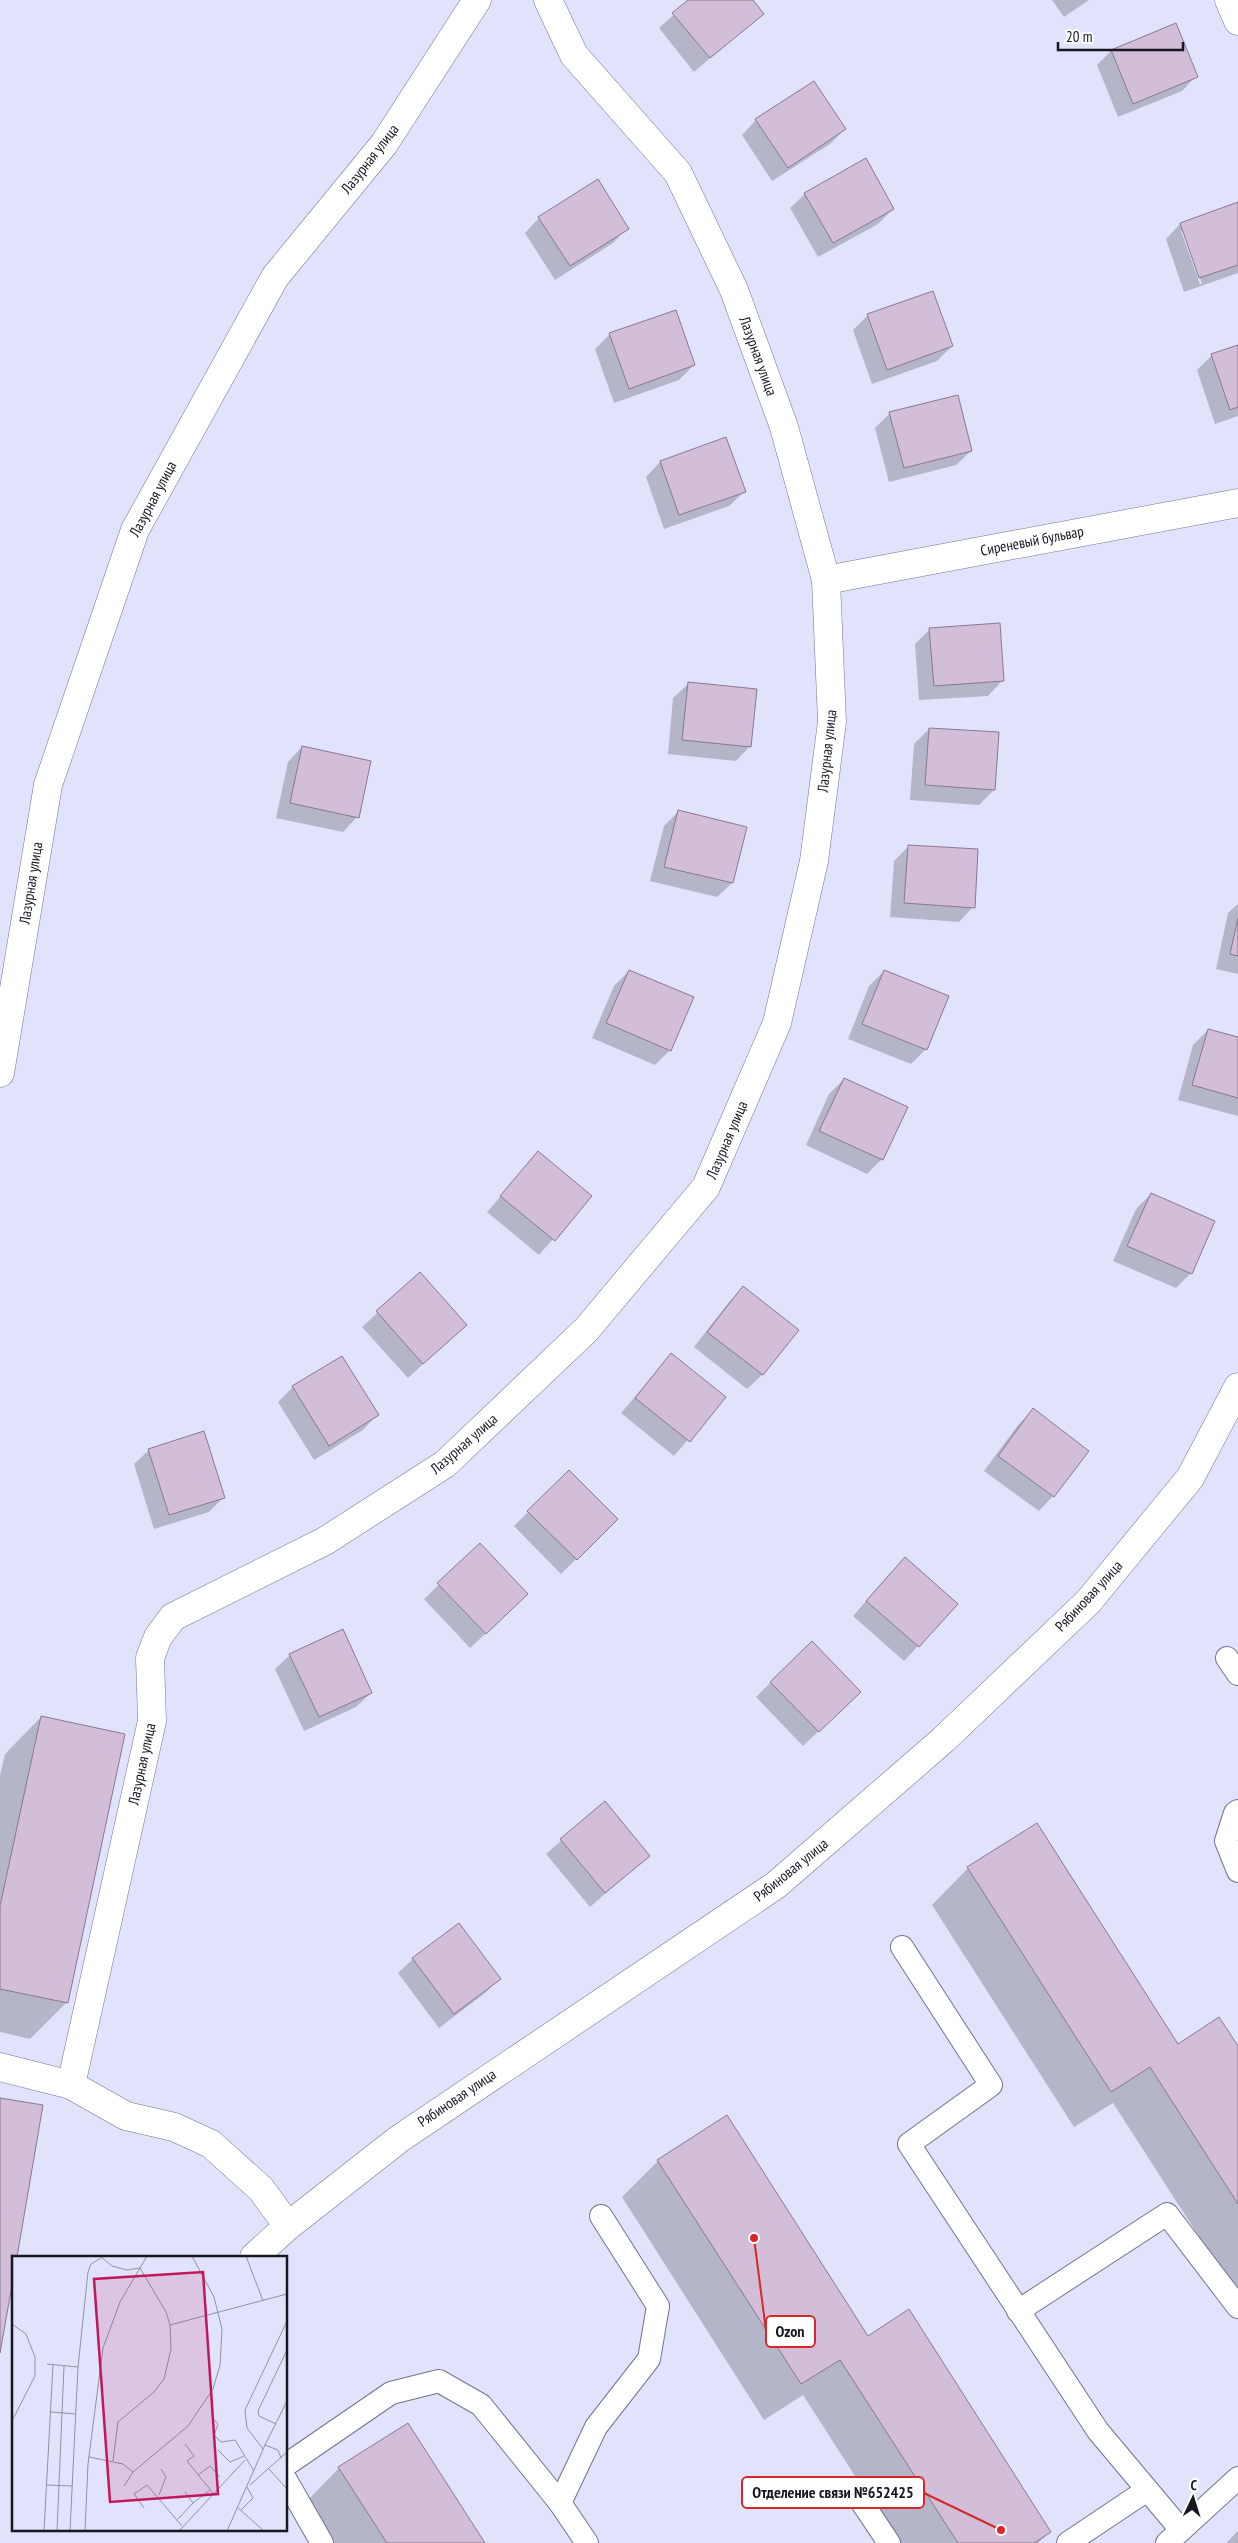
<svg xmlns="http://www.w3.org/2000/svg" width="1238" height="2543" font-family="'PT Sans Narrow',sans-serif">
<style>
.shadow{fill:#0003;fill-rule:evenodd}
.building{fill:#d2bed9;stroke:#8a7790}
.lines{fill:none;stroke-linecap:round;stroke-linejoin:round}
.service-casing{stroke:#72738f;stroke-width:24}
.minor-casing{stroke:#72738f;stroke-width:29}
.service{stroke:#fff;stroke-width:22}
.minor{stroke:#fff;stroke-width:28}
.labels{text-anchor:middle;stroke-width:4;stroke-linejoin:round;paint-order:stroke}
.street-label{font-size:15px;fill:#161721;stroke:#fff}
.inset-road{fill:none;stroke:#9091a4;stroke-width:1}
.view{fill:#c2185b;fill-opacity:0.15;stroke:#c2185b;stroke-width:2.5}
.inset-edge{fill:none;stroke:#161721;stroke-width:2.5}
.leader{fill:none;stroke:#d62828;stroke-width:2}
.callout-dot{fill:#d62828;stroke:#fff;stroke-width:2}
.callout{fill:#fff;stroke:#d62828;stroke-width:2}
.callout-label{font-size:16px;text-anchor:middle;font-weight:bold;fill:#161721}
</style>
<rect width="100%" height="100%" fill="#e1e3fc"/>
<!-- shadow -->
<g class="shadow">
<polygon points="690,0 751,0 762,13 694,72 659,28"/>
<polygon points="1052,0 1089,0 1064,17"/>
<polygon points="1111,51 1196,76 1182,91 1118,117 1097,65"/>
<polygon points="756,120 845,129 830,144 772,181 742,135"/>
<polygon points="805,194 893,209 878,224 818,257 790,208"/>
<path d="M1238,204V273L1184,292L1166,239L1180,224ZM1181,231H1184L1202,284H1200Z"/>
<polygon points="539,218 627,228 613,243 555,280 525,233"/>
<polygon points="868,315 952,346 937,361 872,384 853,330"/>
<polygon points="610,334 694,365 679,380 614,403 595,349"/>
<polygon points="1238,346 1238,416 1215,424 1197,370 1211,356"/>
<polygon points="890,413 971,451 956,465 889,482 875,428"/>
<polygon points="660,462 744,492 729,506 664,529 646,477"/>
<polygon points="930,629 1002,681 988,696 919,700 915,644"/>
<polygon points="688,684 750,746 736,761 668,754 673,698"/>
<polygon points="929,729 994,790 979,805 910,800 914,744"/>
<polygon points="302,747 357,817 343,832 276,818 288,762"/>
<polygon points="678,812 732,883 717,897 650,881 664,826"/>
<polygon points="909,846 973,907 959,922 890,917 894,861"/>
<polygon points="1238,904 1238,974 1216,969 1228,913"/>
<polygon points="629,971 670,1050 655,1065 592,1038 614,986"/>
<polygon points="884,971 926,1049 911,1064 848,1039 869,986"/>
<polygon points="1208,1030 1238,1039 1238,1116 1178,1100 1193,1045"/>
<polygon points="844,1079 882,1159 867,1174 806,1145 829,1094"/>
<polygon points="538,1153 590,1197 539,1255 487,1212"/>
<polygon points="1151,1194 1191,1273 1176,1288 1113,1261 1136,1209"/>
<polygon points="420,1274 465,1325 408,1378 362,1327"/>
<polygon points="744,1288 797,1330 762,1375 747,1389 694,1347 729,1302"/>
<polygon points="671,1355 724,1397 674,1456 621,1413"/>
<polygon points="293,1387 377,1415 363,1430 314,1460 278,1402"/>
<polygon points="1033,1410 1053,1496 1039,1511 984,1471 1018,1425"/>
<polygon points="149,1450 223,1498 209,1512 154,1529 134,1464"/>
<polygon points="569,1471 617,1519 561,1574 514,1526"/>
<polygon points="480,1545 512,1609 470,1648 424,1599"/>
<polygon points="890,1574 918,1646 904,1661 853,1616"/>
<polygon points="290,1655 371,1693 356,1707 304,1731 275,1669"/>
<polygon points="771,1682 844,1707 803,1746 756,1697"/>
<polygon points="41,1717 67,2002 30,2039 0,2032 0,1775 5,1754"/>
<polygon points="604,1803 648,1856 590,1907 546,1854"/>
<polygon points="968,1868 1178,2045 1238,2049 1238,2297 1113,2103 1074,2127 932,1905"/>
<polygon points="413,1959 499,1979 485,1993 439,2028 398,1973"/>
<polygon points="658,2161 868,2338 1050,2532 1038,2543 898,2543 803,2395 764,2420 622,2197"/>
<polygon points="339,2468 484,2543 328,2543 303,2505"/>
<polygon points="1238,2531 1238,2543 1226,2543"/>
</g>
<!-- building -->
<g class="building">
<polygon points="688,0 753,0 764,14 710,58 672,13"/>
<polygon points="1176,23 1198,77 1133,104 1111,50"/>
<polygon points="814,81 846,129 788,168 755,119"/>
<polygon points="866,158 894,209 833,243 804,193"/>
<polygon points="598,179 629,229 570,266 538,217"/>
<polygon points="1238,202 1238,265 1199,278 1180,223"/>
<polygon points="933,291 953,346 887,370 867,314"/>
<polygon points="676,310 695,365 629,389 609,333"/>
<polygon points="1238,345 1238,407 1230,410 1211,354"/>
<polygon points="958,395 972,451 904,468 889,412"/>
<polygon points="726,437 746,492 679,515 660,461"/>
<polygon points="1000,623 1004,681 934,686 929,628"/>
<polygon points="688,682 757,689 751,747 682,740"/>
<polygon points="929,728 999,732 995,790 925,785"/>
<polygon points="302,746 371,761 359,818 290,803"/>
<polygon points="678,810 747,827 733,883 664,867"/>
<polygon points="908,845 978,849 975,908 904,903"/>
<polygon points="1238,918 1238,956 1230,954"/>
<polygon points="629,970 694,997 671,1051 606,1023"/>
<polygon points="884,970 949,996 927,1050 862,1024"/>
<polygon points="1208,1029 1238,1037 1238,1098 1192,1085"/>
<polygon points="844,1078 908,1107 883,1160 819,1131"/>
<polygon points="538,1151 592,1196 555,1241 500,1196"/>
<polygon points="1151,1193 1215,1221 1192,1274 1127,1246"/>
<polygon points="420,1272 467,1325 423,1364 376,1311"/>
<polygon points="743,1286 799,1330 763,1375 707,1332"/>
<polygon points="671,1353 726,1397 690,1442 635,1398"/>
<polygon points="342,1356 379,1415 329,1446 292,1386"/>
<polygon points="1033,1408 1089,1451 1054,1497 998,1456"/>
<polygon points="204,1431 225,1498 169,1515 148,1449"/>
<polygon points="569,1470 618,1519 577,1560 527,1511"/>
<polygon points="480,1543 528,1594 486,1634 437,1583"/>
<polygon points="905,1557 958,1604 919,1647 866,1601"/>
<polygon points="343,1629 372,1693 319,1717 289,1654"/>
<polygon points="812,1641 861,1692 819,1732 770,1682"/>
<polygon points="41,1716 125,1734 68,2003 0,1989 0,1906"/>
<polygon points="605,1801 650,1856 605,1893 560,1839"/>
<polygon points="1037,1823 1178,2044 1219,2017 1238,2046 1238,2204 1150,2067 1111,2092 967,1867"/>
<polygon points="459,1923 501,1979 454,2014 412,1958"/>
<polygon points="0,2098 43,2105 17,2257 14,2257 14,2274 0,2353"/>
<polygon points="727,2115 868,2336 909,2309 1051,2532 1034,2543 958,2543 840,2360 801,2384 657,2160"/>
<polygon points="408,2423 485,2543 387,2543 338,2467"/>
</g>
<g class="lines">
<defs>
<g id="service">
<polyline points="1227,1658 1238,1674"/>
<polyline points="1238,1811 1235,1813 1226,1841 1238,1871"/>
<polyline points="902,1947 991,2085 909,2144 1098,2431 1181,2530"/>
<polyline points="1018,2311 1167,2214 1238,2307"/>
<polyline points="286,2465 391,2393 439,2381 481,2405 560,2503 587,2543"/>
<polyline points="286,2480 322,2543"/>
<polyline points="855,2492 889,2543"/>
<polyline points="560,2503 596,2427 649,2359 658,2306 601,2216"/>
<polyline points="1068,2543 1147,2490"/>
<polyline points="1167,2543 1238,2478"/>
</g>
<g id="minor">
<polyline points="1229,0 1238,21"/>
<polyline points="826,580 1238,503"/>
<polyline points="0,1073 48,785 135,530 275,277 384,144 477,0"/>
<polyline points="0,2067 71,2085 126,2116 174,2127 211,2144 261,2189 288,2226"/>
<polyline points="71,2085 152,1721 150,1658 158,1637 173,1617 325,1541 445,1464 586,1330 706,1187 777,1023 814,861 832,722 826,580 784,427 734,290 678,173 574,55 548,0"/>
<polyline points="254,2257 288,2226 399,2139 776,1885 943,1740 1088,1602 1190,1478 1238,1387"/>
</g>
</defs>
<!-- service casing -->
<use href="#service" class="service-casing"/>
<!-- minor casing -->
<use href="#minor" class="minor-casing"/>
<!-- service -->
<use href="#service" class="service"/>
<!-- minor -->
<use href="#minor" class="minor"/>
</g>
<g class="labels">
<!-- street labels -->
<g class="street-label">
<text transform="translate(370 159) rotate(-52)" y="5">Лазурная улица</text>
<text transform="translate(758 356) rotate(70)" y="5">Лазурная улица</text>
<text transform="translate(153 499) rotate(-62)" y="5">Лазурная улица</text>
<text transform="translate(1032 541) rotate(-11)" y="5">Сиреневый бульвар</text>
<text transform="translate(827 751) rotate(-84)" y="5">Лазурная улица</text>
<text transform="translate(31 883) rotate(-81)" y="5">Лазурная улица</text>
<text transform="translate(727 1140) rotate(-67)" y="5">Лазурная улица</text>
<text transform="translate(464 1444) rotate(-41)" y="5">Лазурная улица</text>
<text transform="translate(1089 1596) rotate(-47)" y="5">Рябиновая улица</text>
<text transform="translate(142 1764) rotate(-78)" y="5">Лазурная улица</text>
<text transform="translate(791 1870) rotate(-39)" y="5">Рябиновая улица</text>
<text transform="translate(457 2098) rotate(-34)" y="5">Рябиновая улица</text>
</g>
</g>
<!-- overview -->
<g transform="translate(12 2256)">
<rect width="275" height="275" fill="#e1e3fc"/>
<path class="inset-road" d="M88,0L100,10L115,14L128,12M234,0L251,45M0,68L14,78L23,101V120L0,165M158,69L275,38M35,108L66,111M39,156L64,158M200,161L206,168L202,179L209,186L223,184L242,215M264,168L247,160L246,155L275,94M173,188L182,200L175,205L201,237M253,189L275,145M251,193L235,172L233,154L275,65M206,194L218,206L232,200M77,201L111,208L121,216M101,205L106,166L142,136L152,123L159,93L158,69L154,56L128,12M257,213L275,233M186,219L198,210L208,221M35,229L60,230M238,229L275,196M112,230L121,216L176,170L201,133L208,109L210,73L202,41L180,0M147,239L154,221L149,213M181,247L198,234M225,251L252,275M132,252L122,238L135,229L170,270M229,254L241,242L235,231M166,263L181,247L173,236M32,275L41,109M45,275L52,110M58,275L66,111L76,16L79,8L89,2M73,275L76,208L91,92L108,46L135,0M162,275L168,274L233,204M215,275L253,189L266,194L269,202"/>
<path class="view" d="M191,16L206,238L98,246L82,23Z"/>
<rect width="275" height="275" class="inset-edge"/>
</g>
<!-- callouts -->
<path class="leader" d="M754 2238L766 2331M1001 2530L924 2493"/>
<g class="callout-dot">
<circle cx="754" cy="2238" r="5"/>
<circle cx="1001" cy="2530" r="5"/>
</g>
<g class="callout">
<rect x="766" y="2316" width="49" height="31" rx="5"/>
<rect x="742" y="2477" width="182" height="31" rx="5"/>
</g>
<g class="callout-label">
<text x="790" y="2337">Ozon</text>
<text x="833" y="2498">Отделение связи №652425</text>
</g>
<!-- north arrow -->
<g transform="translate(1193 2498) rotate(4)" stroke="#ffffff" stroke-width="4" paint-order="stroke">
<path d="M0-4L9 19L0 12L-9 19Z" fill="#161721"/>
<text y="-8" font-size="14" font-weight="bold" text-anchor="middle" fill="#161721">С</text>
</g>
<!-- scale -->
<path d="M1058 42v8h125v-8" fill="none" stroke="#161721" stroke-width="2.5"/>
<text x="1066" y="42" font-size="15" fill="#161721" stroke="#ffffff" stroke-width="4" paint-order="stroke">20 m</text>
</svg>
